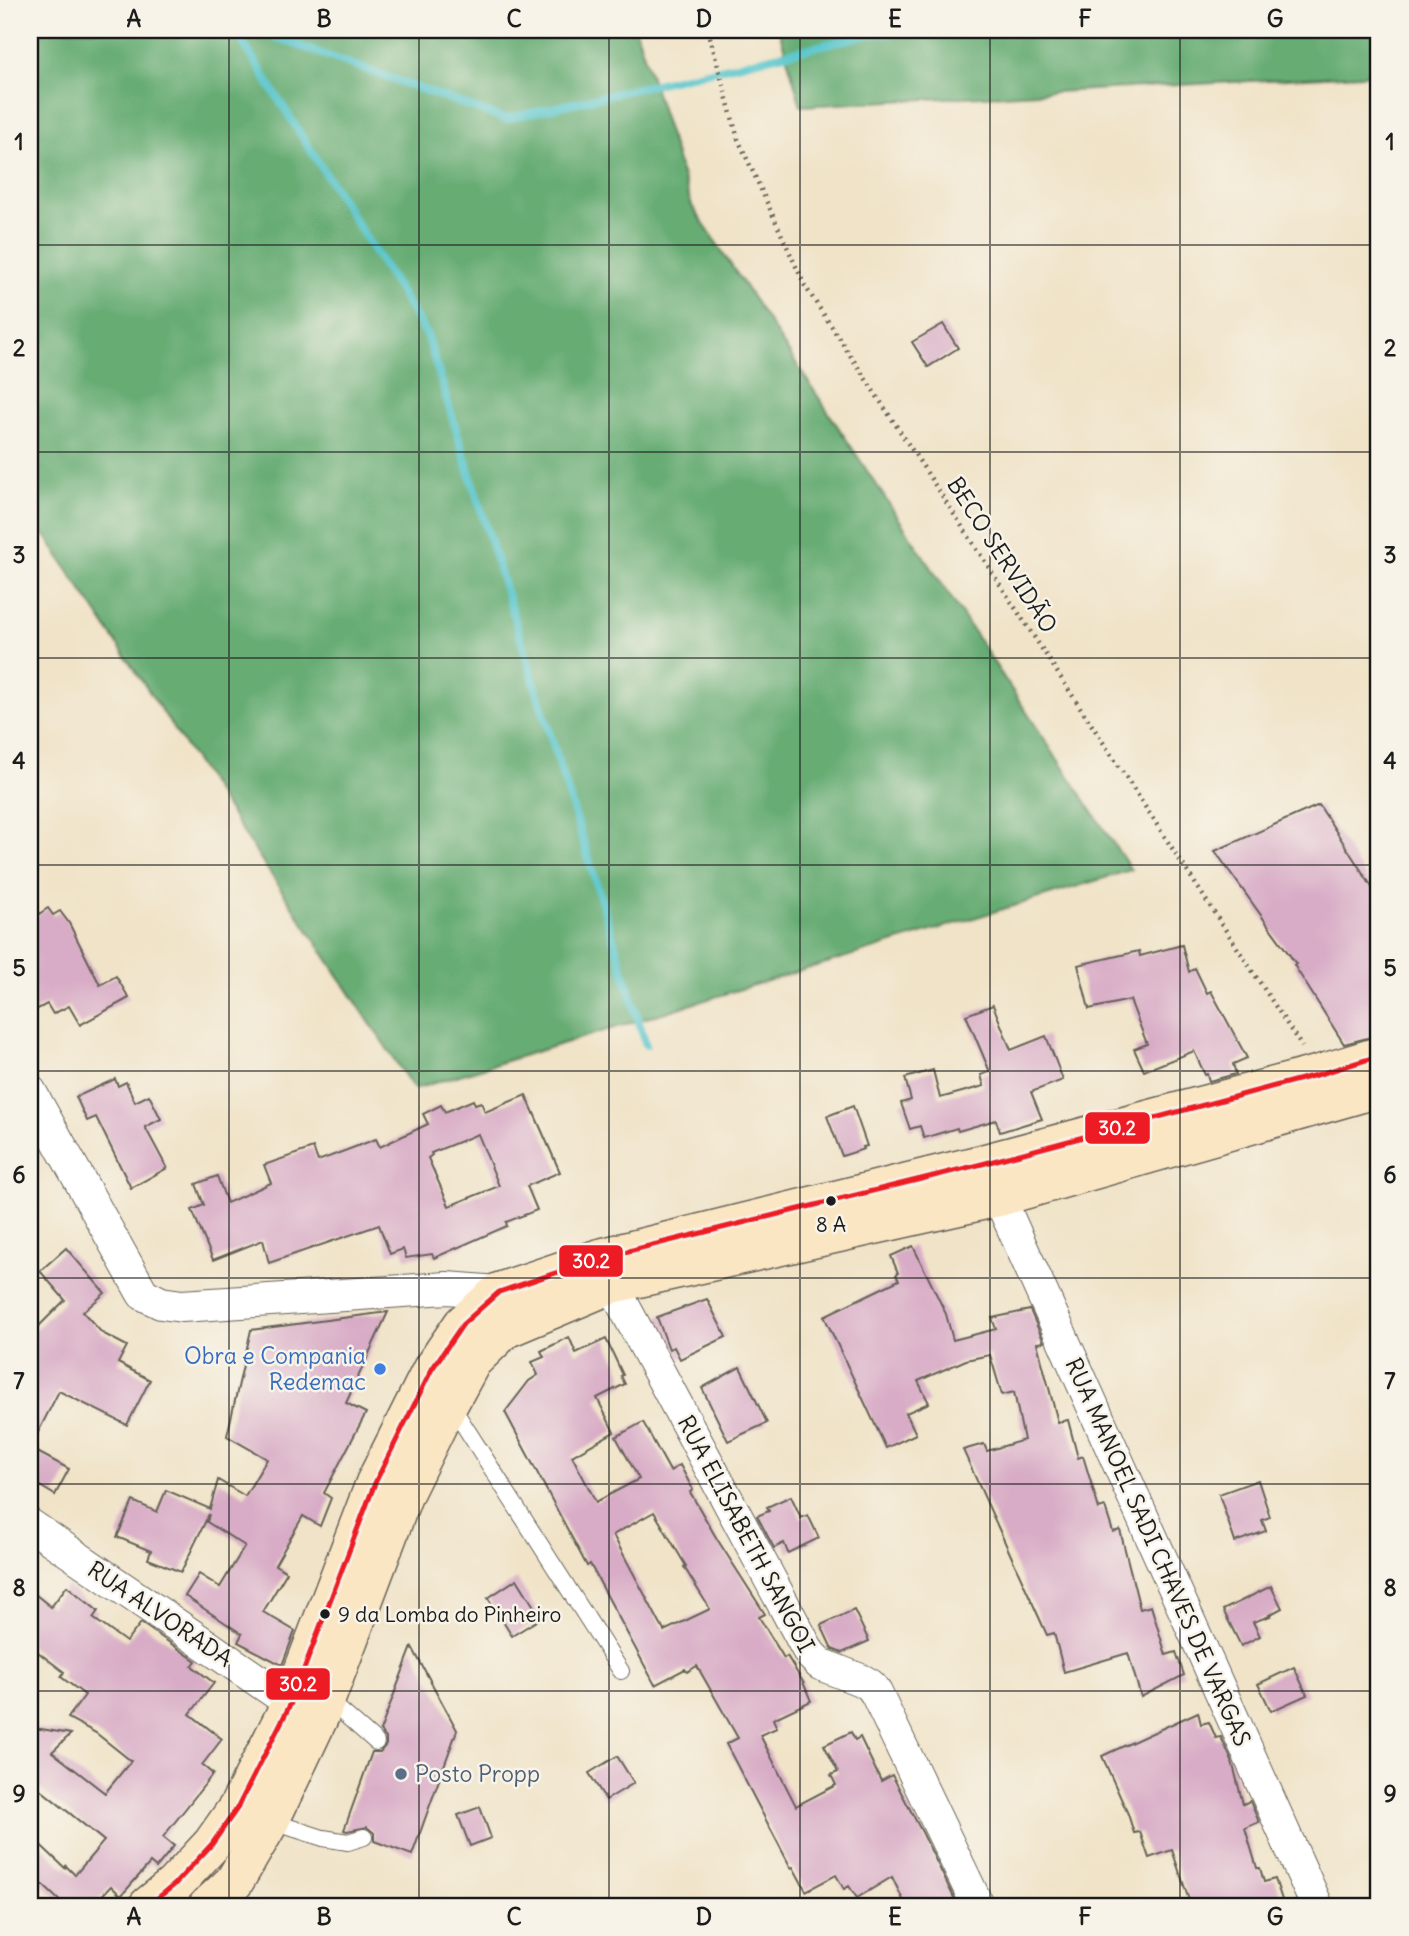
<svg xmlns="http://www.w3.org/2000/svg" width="1409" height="1936" font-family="Delius,sans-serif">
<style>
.forest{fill:#66ac73;stroke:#416448;stroke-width:2}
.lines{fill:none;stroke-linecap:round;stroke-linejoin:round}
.stream{stroke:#58c6cd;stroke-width:8}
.building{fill:#d8acc6;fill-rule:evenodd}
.lane-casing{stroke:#666258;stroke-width:18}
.street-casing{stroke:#666258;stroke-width:34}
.secondary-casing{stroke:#666258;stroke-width:41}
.path{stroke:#666258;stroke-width:4.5;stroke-dasharray:2 5;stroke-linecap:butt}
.lane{stroke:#fff;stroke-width:16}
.street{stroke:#fff;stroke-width:32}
.secondary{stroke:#fbe6c4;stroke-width:38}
.bus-1-casing{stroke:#f7f3e8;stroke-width:10}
.bus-1{stroke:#ed1c24;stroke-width:5}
.grid{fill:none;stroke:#1c1c1c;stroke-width:2;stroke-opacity:0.55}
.bus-dot{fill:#1c1c1c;stroke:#f7f3e8;stroke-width:2.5}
.shop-dot{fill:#3f7fe0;stroke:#f7f3e8;stroke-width:2.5}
.service-dot{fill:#5c6f8a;stroke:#f7f3e8;stroke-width:2.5}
.labels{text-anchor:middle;stroke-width:5;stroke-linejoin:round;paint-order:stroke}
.bus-label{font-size:21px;fill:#1c1c1c;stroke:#f7f3e8}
.street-label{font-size:23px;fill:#1c1c1c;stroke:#f7f3e8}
.shop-label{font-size:23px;fill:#366cbe;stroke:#f7f3e8;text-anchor:end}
.service-label{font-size:23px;fill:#4e5e75;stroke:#f7f3e8;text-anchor:start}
.line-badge{stroke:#f7f3e8;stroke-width:2.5}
.badge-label{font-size:19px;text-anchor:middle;font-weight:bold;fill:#fff}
.neatline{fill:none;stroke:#1c1c1c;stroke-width:2.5}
.grid-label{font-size:23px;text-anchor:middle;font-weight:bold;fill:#1c1c1c}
</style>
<rect width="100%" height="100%" fill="#f7f3e8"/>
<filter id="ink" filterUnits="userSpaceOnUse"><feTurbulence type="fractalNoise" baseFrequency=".0143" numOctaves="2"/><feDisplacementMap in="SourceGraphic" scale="14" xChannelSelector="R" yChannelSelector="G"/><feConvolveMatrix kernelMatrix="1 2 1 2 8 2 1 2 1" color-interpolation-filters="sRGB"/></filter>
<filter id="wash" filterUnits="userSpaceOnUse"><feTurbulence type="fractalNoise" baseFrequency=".00686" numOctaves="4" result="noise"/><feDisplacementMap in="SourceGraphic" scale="28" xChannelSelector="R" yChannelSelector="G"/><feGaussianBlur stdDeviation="1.57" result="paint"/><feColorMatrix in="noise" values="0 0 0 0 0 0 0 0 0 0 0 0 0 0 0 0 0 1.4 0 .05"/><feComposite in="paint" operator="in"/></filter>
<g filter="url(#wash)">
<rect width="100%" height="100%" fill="#f0e3c8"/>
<!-- forest -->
<g class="forest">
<polygon points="30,30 636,30 692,206 1131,870 414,1089 30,513"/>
<polygon points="779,30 1379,30 1379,74 801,106"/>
</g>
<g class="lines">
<!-- stream -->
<g class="stream">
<polyline points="235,30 427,335 646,1045"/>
<polyline points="255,30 505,119 870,34 955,30"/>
</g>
</g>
<g id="blocks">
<!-- building -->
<g class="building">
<polygon points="943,324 958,348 928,367 912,342"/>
<polygon points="1319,805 1379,898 1379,1035 1344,1044 1294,965 1296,964 1215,851"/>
<polygon points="48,908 53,915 60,911 69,923 100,985 116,976 129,998 80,1025 69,1006 53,1014 47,1004 30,1013 30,920"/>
<polygon points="1182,945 1189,972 1195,968 1207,993 1211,991 1247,1058 1233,1064 1236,1074 1209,1081 1207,1074 1205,1075 1194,1051 1144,1071 1134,1049 1147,1044 1130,1000 1089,1009 1078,965 1139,951 1140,956"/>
<polygon points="993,1005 1011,1050 1046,1036 1063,1080 1031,1092 1042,1119 1000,1132 996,1120 958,1131 957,1128 924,1138 920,1126 910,1129 901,1103 911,1100 905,1078 933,1070 940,1098 984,1086 981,1075 990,1072 966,1015"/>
<polygon points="115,1079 118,1086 126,1082 135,1102 149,1095 161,1119 145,1127 167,1168 131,1188 96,1117 87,1121 76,1097"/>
<path d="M526,1095L560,1172L527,1186L537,1210L506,1222L507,1226L434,1258L432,1254L406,1258L403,1249L390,1254L379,1225L269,1263L263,1240L213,1260L192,1210L204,1205L196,1184L217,1176L227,1203L271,1183L264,1165L313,1148L318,1161L376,1139L380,1147L428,1124L423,1114L441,1105L445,1112L473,1100L475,1104L481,1102L485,1112ZM478,1134L499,1186L449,1206L428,1158L432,1155L431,1153Z"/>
<polygon points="853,1106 867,1146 863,1147 864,1149 842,1156 827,1116"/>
<polygon points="913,1246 946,1314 953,1340 996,1329 992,1318 1030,1310 1044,1342 1037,1343 1058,1422 1068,1420 1078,1458 1083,1456 1099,1509 1105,1507 1113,1532 1120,1530 1140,1609 1151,1606 1166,1655 1176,1652 1184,1675 1141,1697 1128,1653 1064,1672 1054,1633 1047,1635 963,1450 984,1444 987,1451 1024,1440 1014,1392 1002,1395 990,1355 966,1360 918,1381 929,1403 906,1413 916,1434 886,1448 824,1316 899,1280 896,1275 898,1273 891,1256"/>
<polygon points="66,1248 105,1293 83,1312 102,1333 127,1346 118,1363 150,1380 127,1425 59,1391 30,1448 69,1469 55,1495 30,1480 30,1335 65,1300 40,1271"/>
<polygon points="707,1299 726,1337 680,1359 674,1347 669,1349 657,1317"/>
<polygon points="388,1312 346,1403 366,1413 324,1493 331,1498 320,1526 303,1516 275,1565 287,1572 263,1612 295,1631 282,1665 238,1642 242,1634 185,1596 199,1574 220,1587 245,1546 207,1522 209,1514 181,1572 148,1559 151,1551 117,1537 133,1501 157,1512 166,1490 210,1509 218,1480 245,1496 267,1459 227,1436 251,1330"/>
<path d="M569,1337L576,1353L606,1339L623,1375L621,1376L625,1384L597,1398L614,1432L572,1456L596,1502L639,1479L616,1437L643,1422L670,1471L680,1465L693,1490L690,1492L717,1539L765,1614L759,1617L784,1658L787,1656L803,1682L811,1701L773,1719L777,1728L760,1735L796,1806L836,1785L831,1775L838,1772L824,1745L851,1732L855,1740L860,1737L881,1781L892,1775L923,1834L958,1906H906L892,1877L857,1898L849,1886L844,1889L836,1875L806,1891L793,1867L791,1868L726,1744L738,1738L697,1666L687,1672L685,1669L655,1685L590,1564L587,1566L505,1412L529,1381L538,1375L532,1362L544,1357L541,1351ZM654,1512L686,1566L684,1567L710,1609L664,1631L613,1535Z"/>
<polygon points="740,1367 767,1423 728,1441 702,1388"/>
<polygon points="1258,1480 1270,1517 1262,1520 1266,1531 1235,1542 1219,1494"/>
<polygon points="791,1496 801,1518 808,1515 819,1538 788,1553 784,1543 774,1548 757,1516 769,1511 767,1507"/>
<polygon points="517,1579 541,1618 512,1636 488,1598"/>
<polygon points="67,1586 98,1611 93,1618 126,1642 141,1623 196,1661 192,1666 214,1683 190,1714 222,1739 202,1765 213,1774 163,1837 174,1846 156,1868 150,1863 121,1896 111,1886 92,1906 65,1906 30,1873 30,1835 65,1868 66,1866 75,1875 104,1841 30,1781 30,1729 41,1729 71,1734 52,1752 105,1793 131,1761 96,1733 68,1718 85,1695 61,1677 64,1672 30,1646 30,1590 51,1607"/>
<polygon points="1271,1586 1282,1608 1269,1615 1270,1616 1253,1622 1260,1636 1241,1646 1223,1610"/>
<polygon points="854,1610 869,1641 842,1653 832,1649 821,1625"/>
<polygon points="412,1647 457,1730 412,1855 374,1841 374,1833 367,1827 347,1831 344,1830 372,1752 380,1752 386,1745 386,1738 380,1731"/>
<polygon points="1294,1667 1307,1695 1271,1711 1258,1684"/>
<polygon points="1198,1712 1201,1724 1209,1722 1216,1738 1221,1737 1232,1761 1243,1804 1250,1801 1259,1822 1245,1828 1257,1868 1260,1868 1264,1882 1275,1879 1284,1906 1191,1906 1172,1850 1149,1858 1140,1832 1134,1833 1128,1814 1102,1756"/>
<polygon points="617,1756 634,1783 606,1800 589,1773"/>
<polygon points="480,1807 491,1838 470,1846 458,1815"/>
</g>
</g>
</g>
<g filter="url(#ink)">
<use href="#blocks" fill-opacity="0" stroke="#666258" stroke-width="2"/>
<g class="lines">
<defs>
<g id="lane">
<polyline points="451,1405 621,1671"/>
<polyline points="326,1698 376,1742"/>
<polyline points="270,1821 323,1838 348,1842 364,1837"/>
</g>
<g id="street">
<polyline points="30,1091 143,1294 161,1303 182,1306 447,1288 499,1292"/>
<polyline points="999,1197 1317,1906"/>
<polyline points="612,1284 810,1654 820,1664 863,1681 870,1685 876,1693 978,1906"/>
<polyline points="30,1525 291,1703"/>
</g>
<g id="secondary">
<polyline points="148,1906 174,1885 212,1844 238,1807 291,1703 375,1483 432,1369 463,1324 499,1292 600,1258 982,1164 1320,1074 1379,1056"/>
<polyline points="208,1906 234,1882 270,1821 320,1715 404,1493 441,1418 472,1361 505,1329 612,1284 999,1197 1379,1088"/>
</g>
</defs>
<!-- lane casing -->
<use href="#lane" class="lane-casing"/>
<!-- street casing -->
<use href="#street" class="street-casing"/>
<!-- secondary casing -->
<use href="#secondary" class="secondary-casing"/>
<!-- path -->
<polyline class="path" points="708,30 738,139 805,286 1302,1047"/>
<!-- lane -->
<use href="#lane" class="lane"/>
<!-- street -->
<use href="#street" class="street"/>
<!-- secondary -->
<use href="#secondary" class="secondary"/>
<defs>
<polyline id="bus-1" points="148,1906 174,1885 212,1844 238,1807 291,1703 375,1483 432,1369 463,1324 499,1292 600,1258 982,1164 1320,1074 1379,1056"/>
</defs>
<!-- bus-1 casing -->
<use href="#bus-1" class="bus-1-casing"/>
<!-- bus-1 -->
<use href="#bus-1" class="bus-1"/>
</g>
</g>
<!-- grid -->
<path class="grid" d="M229,30V1906M419,30V1906M609,30V1906M800,30V1906M990,30V1906M1180,30V1906M30,245H1379M30,452H1379M30,658H1379M30,865H1379M30,1071H1379M30,1278H1379M30,1484H1379M30,1691H1379"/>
<!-- markers -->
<g class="bus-dot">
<circle cx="831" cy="1201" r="6"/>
<circle cx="325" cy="1614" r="6"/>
</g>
<circle class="shop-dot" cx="380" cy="1369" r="7"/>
<circle class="service-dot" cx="401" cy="1774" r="7"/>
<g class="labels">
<!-- bus labels -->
<g class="bus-label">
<text x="831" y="1232">8 A</text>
<text x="338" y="1622" text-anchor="start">9 da Lomba do Pinheiro</text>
</g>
<!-- street labels -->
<g class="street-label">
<text transform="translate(1002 555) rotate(57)" y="8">BECO SERVIDÃO</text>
<text transform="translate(746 1534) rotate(62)" y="8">RUA ELISABETH SANGOI</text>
<text transform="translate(1158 1552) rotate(66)" y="8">RUA MANOEL SADI CHAVES DE VARGAS</text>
<text transform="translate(160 1614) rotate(34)" y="8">RUA ALVORADA</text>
</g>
<!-- shop labels -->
<g class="shop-label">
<text x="366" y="1364">Obra e Compania<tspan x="366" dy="26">Redemac</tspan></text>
</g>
<!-- service labels -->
<g class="service-label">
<text x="415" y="1782">Posto Propp</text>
</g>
</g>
<g class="line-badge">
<rect x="1084" y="1111" width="67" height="34" rx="7" fill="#ed1c24"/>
<rect x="558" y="1244" width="66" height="34" rx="7" fill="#ed1c24"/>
<rect x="265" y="1667" width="66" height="34" rx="7" fill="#ed1c24"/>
</g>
<g class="badge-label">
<text x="1117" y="1135">30.2</text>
<text x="591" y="1268">30.2</text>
<text x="298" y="1691">30.2</text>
</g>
<!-- margin -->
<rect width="1409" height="1936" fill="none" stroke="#f7f3e8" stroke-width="77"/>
<rect x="38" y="38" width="1332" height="1860" class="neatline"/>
<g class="grid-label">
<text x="134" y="27">A</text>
<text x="324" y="27">B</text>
<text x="514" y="27">C</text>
<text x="704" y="27">D</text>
<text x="895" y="27">E</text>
<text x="1085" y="27">F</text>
<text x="1275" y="27">G</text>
<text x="19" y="150">1</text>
<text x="1390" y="150">1</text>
<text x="19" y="356">2</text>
<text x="1390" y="356">2</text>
<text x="19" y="563">3</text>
<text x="1390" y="563">3</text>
<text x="19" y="769">4</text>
<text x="1390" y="769">4</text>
<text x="19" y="976">5</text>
<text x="1390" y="976">5</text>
<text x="19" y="1183">6</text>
<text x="1390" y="1183">6</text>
<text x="19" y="1389">7</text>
<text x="1390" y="1389">7</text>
<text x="19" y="1596">8</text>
<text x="1390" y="1596">8</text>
<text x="19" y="1802">9</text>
<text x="1390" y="1802">9</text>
<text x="134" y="1925">A</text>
<text x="324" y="1925">B</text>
<text x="514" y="1925">C</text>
<text x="704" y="1925">D</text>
<text x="895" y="1925">E</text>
<text x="1085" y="1925">F</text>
<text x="1275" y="1925">G</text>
</g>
</svg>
